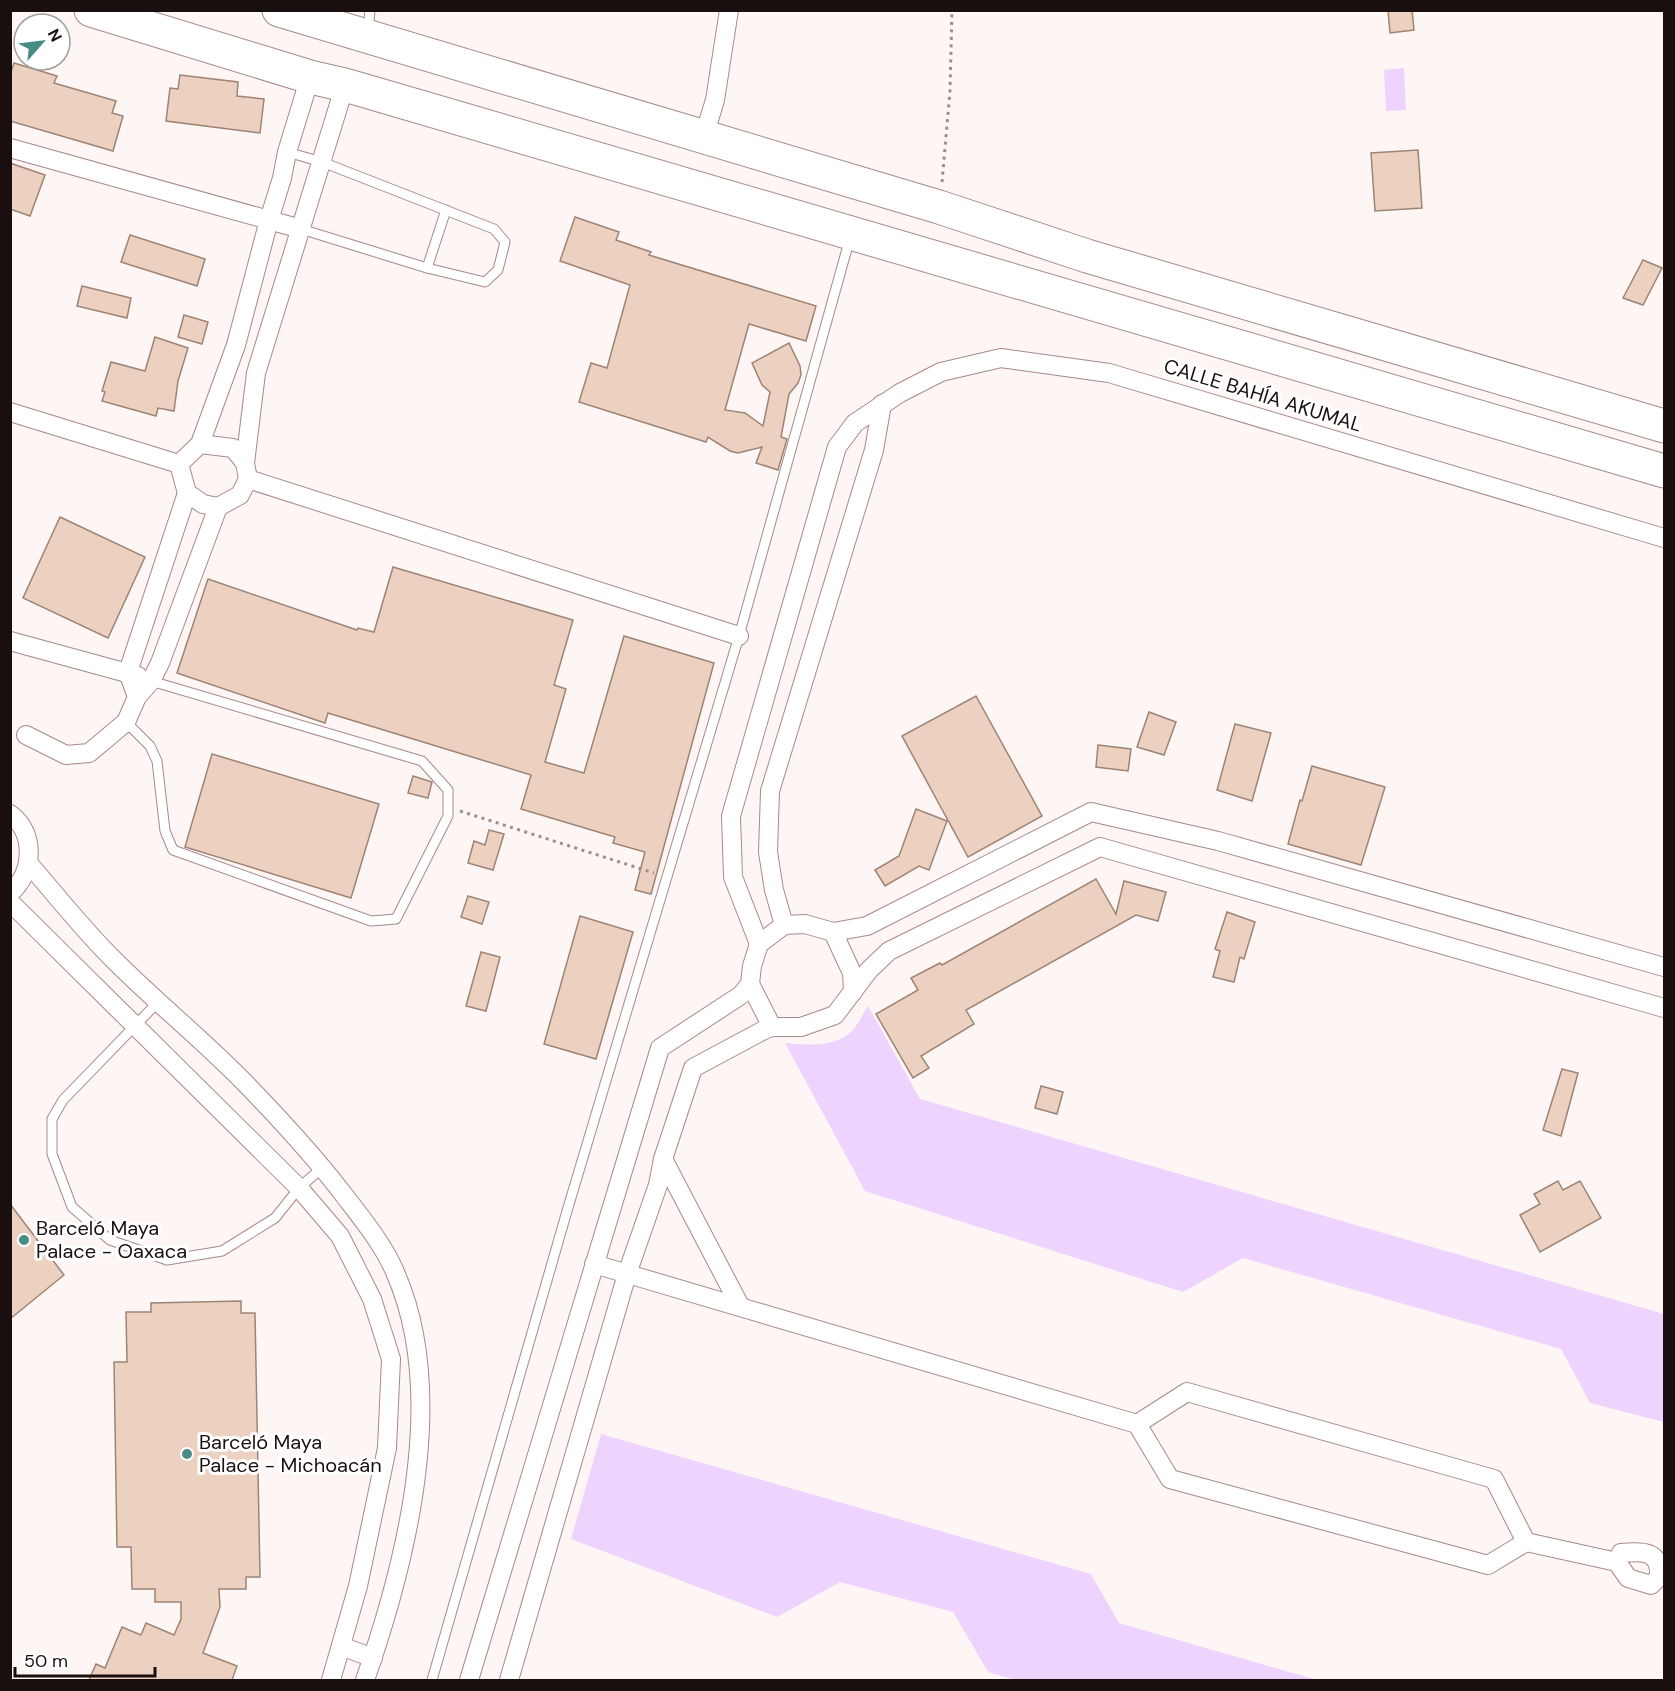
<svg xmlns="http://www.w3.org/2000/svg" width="1675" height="1691" font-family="'DM Sans',sans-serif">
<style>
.water{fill:#eed3fe}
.building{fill:#ecd0c0;stroke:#9d8475;stroke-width:1.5}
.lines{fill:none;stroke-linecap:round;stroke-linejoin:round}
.lane-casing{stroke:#a88989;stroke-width:11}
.street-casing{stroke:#a88989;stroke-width:20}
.highway-casing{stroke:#a88989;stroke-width:35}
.path{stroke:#988f8f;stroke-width:3;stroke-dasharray:3 4.5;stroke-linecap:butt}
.lane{stroke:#fff;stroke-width:9}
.street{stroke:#fff;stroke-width:18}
.highway{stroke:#fff;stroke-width:33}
.poi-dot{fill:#478d86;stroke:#fff;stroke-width:2}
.labels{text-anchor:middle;stroke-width:6;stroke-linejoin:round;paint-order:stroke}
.street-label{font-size:20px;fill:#1a0f0f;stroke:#fff}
.poi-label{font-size:20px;fill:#1a0f0f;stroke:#fff;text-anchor:start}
</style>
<rect width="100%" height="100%" fill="#fdf6f5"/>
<!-- water -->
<g class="water">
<polygon points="1404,68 1406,110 1386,111 1384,70"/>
<path d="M868,1006L920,1099L1664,1314V1422L1590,1403L1561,1349L1243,1258L1183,1292L865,1191L785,1043C808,1045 835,1048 853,1030C859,1023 863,1013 868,1006Z"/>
<polygon points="601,1434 1091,1574 1119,1623 1317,1680 1016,1680 988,1672 953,1612 840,1582 777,1617 571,1539"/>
</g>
<!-- building -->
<g class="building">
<polygon points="1388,10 1412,10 1414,30 1390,33"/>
<polygon points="14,63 57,76 54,83 116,101 112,113 123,116 113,151 10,121 10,75"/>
<polygon points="180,75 238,82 237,96 264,99 260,133 166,121 170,88 178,89"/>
<polygon points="1418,150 1422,208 1375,211 1371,153"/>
<polygon points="10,163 45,175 30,216 10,209"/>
<polygon points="575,217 619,232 616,240 651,252 649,255 816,306 806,341 749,324 725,410 745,413 763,426 770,392 762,385 752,363 789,343 800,366 801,375 798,383 789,394 781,437 787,439 778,470 756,463 762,447 738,453 730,451 708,437 706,442 579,402 591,363 607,368 630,285 560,261"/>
<polygon points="130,235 205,259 197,286 121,262"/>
<polygon points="1643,260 1662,268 1643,305 1623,298"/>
<polygon points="82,286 131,298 127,318 77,306"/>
<polygon points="184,315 208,322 202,344 178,337"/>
<polygon points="155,337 188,348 178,381 174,411 158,408 156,416 102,401 105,392 102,391 111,362 145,371"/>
<polygon points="60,517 145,557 108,638 23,598"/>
<polygon points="393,567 573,620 554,685 566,689 545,762 584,773 624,636 714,663 651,894 635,890 645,852 613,843 615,837 521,809 531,775 328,713 325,723 177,673 208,579 357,630 358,628 374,632"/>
<polygon points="976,696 1042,816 968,857 902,736"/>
<polygon points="1149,712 1176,722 1164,755 1137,747"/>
<polygon points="1235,724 1271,733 1252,801 1217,790"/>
<polygon points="1098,745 1131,749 1128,771 1096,767"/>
<polygon points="212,754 379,804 351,898 185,847"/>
<polygon points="1312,766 1385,787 1361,865 1288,844 1300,800 1302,801"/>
<polygon points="413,776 432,782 428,798 408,793"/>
<polygon points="916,809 947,821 929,870 919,866 885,886 875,870 899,856"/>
<polygon points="489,830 504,834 493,870 468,863 474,841 485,845"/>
<polygon points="1096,879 1116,914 1124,881 1166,892 1158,921 1136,915 966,1010 974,1024 921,1056 929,1068 913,1078 876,1014 918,990 911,978 940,963 942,965"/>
<polygon points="468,896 489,902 482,924 461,917"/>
<polygon points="1227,912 1255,922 1244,959 1240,957 1234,982 1213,977 1220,951 1215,949"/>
<polygon points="580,916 633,932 596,1059 544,1044"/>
<polygon points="481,952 500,957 486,1011 466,1006"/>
<polygon points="1562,1069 1578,1073 1561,1136 1543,1130"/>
<polygon points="1041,1086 1063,1092 1057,1114 1035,1108"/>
<polygon points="1558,1181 1563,1190 1580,1181 1601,1218 1540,1252 1520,1215 1540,1204 1534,1194"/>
<polygon points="10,1204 64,1275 10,1319"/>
<polygon points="241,1301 241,1313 255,1313 260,1577 246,1577 246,1589 219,1589 220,1607 203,1653 237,1666 232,1680 89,1680 96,1664 105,1668 122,1627 141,1635 146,1623 174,1635 181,1619 181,1602 155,1602 155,1589 132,1589 131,1547 117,1547 114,1362 127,1362 126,1312 151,1312 151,1303"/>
</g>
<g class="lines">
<defs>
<g id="lane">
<polyline points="368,32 370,10"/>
<polyline points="287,152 322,162 494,229 505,242 498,270 485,282 427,268 301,229"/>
<polyline points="427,268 446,210"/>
<polyline points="126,722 150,746 157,761 165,831 173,850 371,921 396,919 448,816 448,790 422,761 151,681"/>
<polyline points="158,1002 63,1100 52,1119 52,1154 72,1207 110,1240 167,1260 222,1251 275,1218 299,1188 323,1167"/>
<polyline points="432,1680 567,1211 739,636 850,238"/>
</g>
<g id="street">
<polyline points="704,136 715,100 729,10"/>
<polyline points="10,148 301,229"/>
<polyline points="10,412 179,464"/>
<polyline points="200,444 236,345 269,220 282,178 287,152 310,77"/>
<polyline points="245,463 233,448 200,444 179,464 187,493 203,504 218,507 240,495 248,479 245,463 256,373 345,85"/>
<polyline points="248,479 739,636"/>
<polyline points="10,641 138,676"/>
<polyline points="137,697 128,672 187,493"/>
<polyline points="26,735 66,755 89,753 126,722 137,697 151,681 160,663 218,507"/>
<path d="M10,814C36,833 34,873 10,893"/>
<path d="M29,864C57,896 85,932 116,962C157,1003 203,1040 244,1082C280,1119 316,1158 347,1199C364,1221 384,1246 395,1272C449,1394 407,1560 365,1680"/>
<polyline points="10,902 299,1188 340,1236 372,1299 391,1359 387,1448 358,1586 331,1680"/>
<polyline points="784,925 774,890 768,852 770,791 874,450 882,404"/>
<polyline points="833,932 852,973 853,992"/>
<polyline points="759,944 733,877 731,816 837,447 855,423 900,393 941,372 1001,358 1109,373 1664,538"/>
<polyline points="750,984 772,1027"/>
<polyline points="663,1159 740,1306"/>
<path d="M594,1264L1137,1424L1170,1479L1488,1565L1526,1542L1617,1562L1628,1578L1651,1585L1659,1577C1661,1550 1642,1551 1621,1553L1617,1562"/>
<polyline points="1137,1424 1187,1392 1494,1479 1526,1542"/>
<polyline points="341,1646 373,1658"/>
<polyline points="469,1680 660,1048 741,995 750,984 752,966 759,944 784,925 805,924 833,932 867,926 1091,812 1218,841 1664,967"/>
<polyline points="509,1680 627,1274 658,1185 663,1159 693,1068 764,1030 772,1027 801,1027 835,1015 869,970 889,951 1100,847 1664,1008"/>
</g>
<g id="highway">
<polyline points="91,10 310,77 345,85 1664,471"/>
<polyline points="279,10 939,207 1087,256 1664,426"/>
</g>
</defs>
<!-- lane casing -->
<use href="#lane" class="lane-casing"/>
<!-- street casing -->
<use href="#street" class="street-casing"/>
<!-- highway casing -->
<use href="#highway" class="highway-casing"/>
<!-- path -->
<g class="path">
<polyline points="942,182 950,91 952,10"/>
<polyline points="460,811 654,873"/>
</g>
<!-- lane -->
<use href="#lane" class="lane"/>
<!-- street -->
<use href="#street" class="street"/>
<!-- highway -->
<use href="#highway" class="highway"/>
</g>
<!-- markers -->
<g class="poi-dot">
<circle cx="24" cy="1240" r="6"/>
<circle cx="187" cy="1454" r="6"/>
</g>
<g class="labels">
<!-- street labels -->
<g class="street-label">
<text transform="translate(1263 395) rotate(17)" y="7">CALLE BAHÍA AKUMAL</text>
</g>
<!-- poi labels -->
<g class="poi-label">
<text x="36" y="1235">Barceló Maya<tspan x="36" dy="23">Palace - Oaxaca</tspan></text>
<text x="199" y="1449">Barceló Maya<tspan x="199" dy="23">Palace - Michoacán</tspan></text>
</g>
</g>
<!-- border -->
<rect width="1675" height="1691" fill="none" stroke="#1a0f0f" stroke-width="24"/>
<!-- north arrow -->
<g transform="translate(42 42) rotate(62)"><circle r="28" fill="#ffffff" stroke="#a39f9f" stroke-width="1.5"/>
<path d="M0-4.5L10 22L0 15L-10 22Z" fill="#478d86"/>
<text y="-9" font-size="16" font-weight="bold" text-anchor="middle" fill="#1a0f0f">N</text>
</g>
<!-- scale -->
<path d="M15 1667v9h140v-9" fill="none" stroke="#1a0f0f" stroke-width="3"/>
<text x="24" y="1667" font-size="18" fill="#1a0f0f" stroke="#ffffff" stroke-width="4.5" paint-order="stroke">50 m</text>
</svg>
